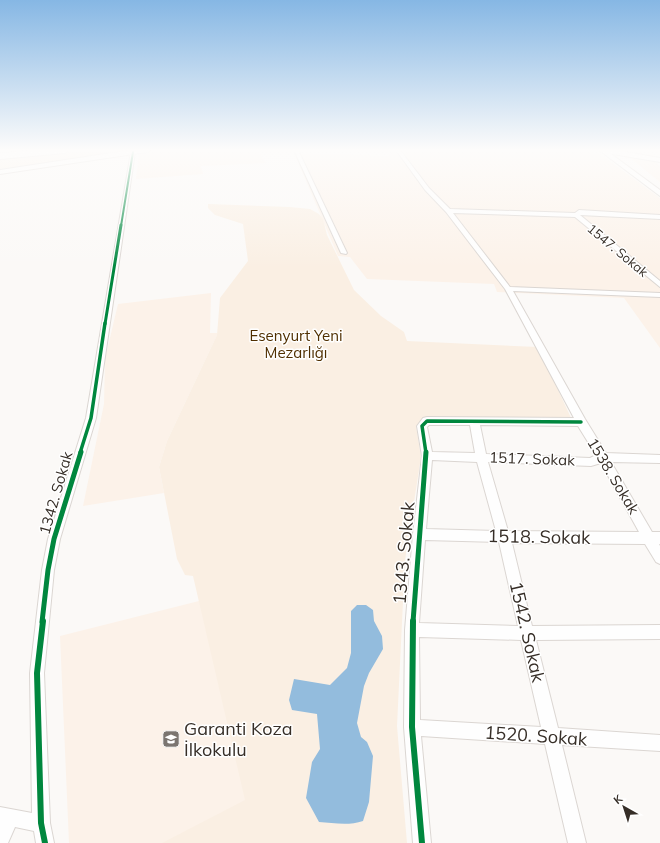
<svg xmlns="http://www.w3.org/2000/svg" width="660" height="843" font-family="Mulish,sans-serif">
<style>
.built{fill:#fcf2e9}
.green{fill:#faefe3}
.water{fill:#93bcdd}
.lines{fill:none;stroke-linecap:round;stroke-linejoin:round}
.street-casing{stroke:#dbd6d2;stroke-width:2}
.secondary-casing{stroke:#dbd6d2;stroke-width:2}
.primary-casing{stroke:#dbd6d2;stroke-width:2}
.highway-casing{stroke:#dbd6d2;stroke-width:2}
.street{fill:#fefefe;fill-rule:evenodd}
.secondary{fill:#fefefe;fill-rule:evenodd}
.primary{fill:#fefefe;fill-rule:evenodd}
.highway{fill:#fefefe;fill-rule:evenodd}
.cycleway-far4-casing{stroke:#fff;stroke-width:3.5}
.cycleway-far3-casing{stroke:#fff;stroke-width:5}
.cycleway-far2-casing{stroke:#fff;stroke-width:6}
.cycleway-far1-casing{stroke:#fff;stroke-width:8}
.cycleway-casing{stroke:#fff;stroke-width:9}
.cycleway-far4{stroke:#00873e;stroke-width:2}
.cycleway-far3{stroke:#00873e;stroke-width:3}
.cycleway-far2{stroke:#00873e;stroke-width:3.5}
.cycleway-far1{stroke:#00873e;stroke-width:5}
.cycleway{stroke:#00873e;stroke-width:6}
.labels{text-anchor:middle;stroke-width:3;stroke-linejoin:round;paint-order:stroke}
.far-street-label{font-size:13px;fill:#362e27;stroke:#fff}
.park-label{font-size:15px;fill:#502f00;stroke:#fff}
.street-label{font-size:15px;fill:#362e27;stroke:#fff}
.near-street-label{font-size:18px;fill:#362e27;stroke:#fff}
.near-poi-label{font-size:18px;fill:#362e27;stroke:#fff;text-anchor:start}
</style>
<rect width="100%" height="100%" fill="#fbf9f7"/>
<!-- built -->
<g class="built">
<polygon points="163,150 257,150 266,163 201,166 203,174 136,179 139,153"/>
<polygon points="393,150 573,150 600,154 660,198 660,348 624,298 497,292 494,284 367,279 350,257 338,256 294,153 389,156"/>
<polygon points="629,157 655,162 660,166 660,182"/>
<polygon points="211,293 210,333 217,333 217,335 167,441 159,467 164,493 83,506 104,404 105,359 118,304"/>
<polygon points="199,601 291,843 69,843 60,636"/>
</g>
<!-- green -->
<g class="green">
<polygon points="86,150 135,150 0,169 0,158"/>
<polygon points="208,204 290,207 310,209 319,214 323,219 327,235 354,290 381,316 404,332 407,341 538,347 572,420 427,416 416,426 421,457 405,560 397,726 407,843 162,843 245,800 193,576 185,575 177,559 159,467 167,441 217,335 220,298 248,261 243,224 215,215 208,208"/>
</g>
<!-- water -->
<path class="water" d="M357,605H366L373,610L374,621L382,636L383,649L369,673L364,686L357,723L361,737L367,742L373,756L369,802L363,821C349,826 333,823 319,822L306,798L312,762L320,749L317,714L292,710L289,700L294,679L330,685L347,668L351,653V611Z"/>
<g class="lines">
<defs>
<g id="street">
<polygon points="294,150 298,150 347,253 346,254 341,253"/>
<path d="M396,150H400L429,188L450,209L575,213L579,210L660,215V219L580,215L660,281V287L575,217L453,213L510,287L660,293V297L513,291L585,419L606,453L660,455V463L611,462L652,532H660V544H659L660,546V564L656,562L645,544L512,543L532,626L660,625V639L536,640L558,728L660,735V751L562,745L586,843H568L545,744L421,736L431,843H413L404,727L405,630L413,534L422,456L417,426L423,418L427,417L574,418L505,289L446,212L425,190ZM429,425H470L475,453L432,452L427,427ZM480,425L578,426L596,455L590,458L486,454ZM432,460L477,462L496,531L426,529ZM488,462L591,466L601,463L639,532L508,531ZM425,540L499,542L518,626L419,623ZM419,637L521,640L541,727L420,720Z"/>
<polygon points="133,151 135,152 96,418 60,539 54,570 44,673 50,823 54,843 36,843 34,831 15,827 8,843 0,843 0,807 32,813 30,673 42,570 48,539 86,418 131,152"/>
</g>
<polygon id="secondary" points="603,151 607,151 660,190 660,196 603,153"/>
<g id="primary">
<polygon points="131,150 151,150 147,152 0,174 0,170"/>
<polygon points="597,150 615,150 660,158 660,162 601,152"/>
</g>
<polygon id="highway" points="37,150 69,150 65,153 0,159 0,153"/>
</defs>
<!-- street casing -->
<use href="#street" class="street-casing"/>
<!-- secondary casing -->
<use href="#secondary" class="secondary-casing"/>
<!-- primary casing -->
<use href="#primary" class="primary-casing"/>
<!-- highway casing -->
<use href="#highway" class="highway-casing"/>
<!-- street -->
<use href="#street" class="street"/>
<!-- secondary -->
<use href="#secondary" class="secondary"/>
<!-- primary -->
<use href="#primary" class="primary"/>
<!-- highway -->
<use href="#highway" class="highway"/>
<defs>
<polyline id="cycleway-far4" points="121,226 133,152"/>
<polyline id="cycleway-far3" points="105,324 121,225"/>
<g id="cycleway-far2">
<polyline points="80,453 91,418 105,323"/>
<polyline points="426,453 422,426 427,421 581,422"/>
</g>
<g id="cycleway-far1">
<polyline points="42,622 48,570 54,539 81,452"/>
<polyline points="413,622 426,452"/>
</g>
<g id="cycleway">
<polyline points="43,621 37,673 41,823 45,843"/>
<polyline points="413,621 412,727 422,843"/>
</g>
</defs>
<!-- cycleway-far4 casing -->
<use href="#cycleway-far4" class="cycleway-far4-casing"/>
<!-- cycleway-far3 casing -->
<use href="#cycleway-far3" class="cycleway-far3-casing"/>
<!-- cycleway-far2 casing -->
<use href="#cycleway-far2" class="cycleway-far2-casing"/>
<!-- cycleway-far1 casing -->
<use href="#cycleway-far1" class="cycleway-far1-casing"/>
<!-- cycleway casing -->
<use href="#cycleway" class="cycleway-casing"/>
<!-- cycleway-far4 -->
<use href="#cycleway-far4" class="cycleway-far4"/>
<!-- cycleway-far3 -->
<use href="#cycleway-far3" class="cycleway-far3"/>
<!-- cycleway-far2 -->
<use href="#cycleway-far2" class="cycleway-far2"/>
<!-- cycleway-far1 -->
<use href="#cycleway-far1" class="cycleway-far1"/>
<!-- cycleway -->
<use href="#cycleway" class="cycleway"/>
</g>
<!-- sky -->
<linearGradient id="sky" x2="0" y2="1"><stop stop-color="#86b7e4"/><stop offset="0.56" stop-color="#fdfcfb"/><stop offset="1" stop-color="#fdfcfb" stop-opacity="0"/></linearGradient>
<rect width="660" height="268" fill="url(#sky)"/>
<!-- icons -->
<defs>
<symbol id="school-square" viewBox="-11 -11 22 22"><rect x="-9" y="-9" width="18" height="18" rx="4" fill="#7b7570" stroke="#fff"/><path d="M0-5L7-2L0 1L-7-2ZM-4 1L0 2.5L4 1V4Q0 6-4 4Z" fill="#fff"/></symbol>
</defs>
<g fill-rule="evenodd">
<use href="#school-square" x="161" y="729" width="20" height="20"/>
</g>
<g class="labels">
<!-- far-street labels -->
<g class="far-street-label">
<text transform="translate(618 250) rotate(40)" y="5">1547. Sokak</text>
</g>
<!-- park labels -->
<g class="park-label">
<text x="296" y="341">Esenyurt Yeni<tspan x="296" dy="17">Mezarlığı</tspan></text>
</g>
<!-- street labels -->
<g class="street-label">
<text transform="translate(532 459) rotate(2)" y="5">1517. Sokak</text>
<text transform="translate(613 476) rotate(59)" y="5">1538. Sokak</text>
<text transform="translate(56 493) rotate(-74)" y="5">1342. Sokak</text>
</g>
<!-- near-street labels -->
<g class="near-street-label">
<text transform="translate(539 537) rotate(1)" y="6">1518. Sokak</text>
<text transform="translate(404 553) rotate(-85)" y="6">1343. Sokak</text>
<text transform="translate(527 632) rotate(77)" y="6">1542. Sokak</text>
<text transform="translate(536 736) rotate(4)" y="6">1520. Sokak</text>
</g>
<!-- near-poi labels -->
<g class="near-poi-label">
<text x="184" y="735">Garanti Koza<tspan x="184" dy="21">İlkokulu</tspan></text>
</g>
</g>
<!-- north arrow -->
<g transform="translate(624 807) rotate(321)" stroke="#ffffff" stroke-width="3" paint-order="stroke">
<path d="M0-3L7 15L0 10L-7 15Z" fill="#362e27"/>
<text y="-6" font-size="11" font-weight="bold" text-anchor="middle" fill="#362e27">K</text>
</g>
</svg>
